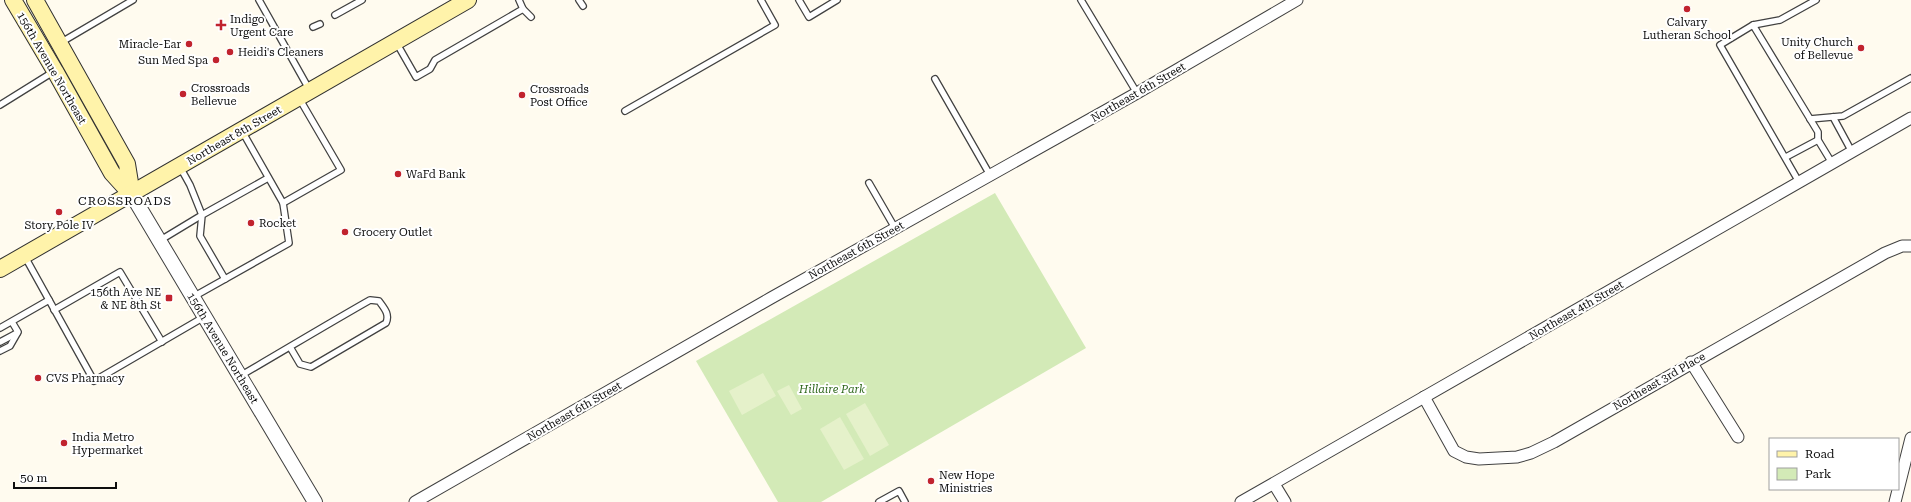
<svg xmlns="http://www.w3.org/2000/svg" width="1911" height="502" font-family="'Roboto Serif',serif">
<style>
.green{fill:#d3eab7}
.pitch{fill:#e5f1ca}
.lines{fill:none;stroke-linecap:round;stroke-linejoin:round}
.service-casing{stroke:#414141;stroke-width:8}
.minor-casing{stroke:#414141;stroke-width:13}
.tertiary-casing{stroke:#414141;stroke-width:16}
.secondary-casing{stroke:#303030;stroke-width:18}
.service{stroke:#fff;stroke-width:5.5}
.minor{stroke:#fff;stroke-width:11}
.tertiary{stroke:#fff;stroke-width:14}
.secondary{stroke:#fff3aa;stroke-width:16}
.poi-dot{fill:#c1232e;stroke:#fff;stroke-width:1.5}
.labels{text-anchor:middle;stroke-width:4;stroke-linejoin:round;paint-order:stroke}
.poi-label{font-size:11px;fill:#0e0e0e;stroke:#fff;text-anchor:start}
.street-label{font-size:11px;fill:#0e0e0e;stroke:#fff}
.park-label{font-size:11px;font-style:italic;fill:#2e671c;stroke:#fff}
.neighbourhood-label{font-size:12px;letter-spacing:1px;fill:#0e0e0e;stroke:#fff}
</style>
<rect width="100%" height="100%" fill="#fffbef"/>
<!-- green -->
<polygon class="green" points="995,193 1086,348 821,502 778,502 696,361"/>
<!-- pitch -->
<g class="pitch">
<polygon points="763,373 776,396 742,415 729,391"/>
<polygon points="789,385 802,409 791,415 777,391"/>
<polygon points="865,403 889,445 870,456 846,414"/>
<polygon points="840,417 864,459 844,470 820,429"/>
</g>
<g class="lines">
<defs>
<g id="service">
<polyline points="259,0 309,89"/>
<polyline points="519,0 523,9 531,17"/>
<polyline points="579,0 583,6"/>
<polyline points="799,0 809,17 837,0"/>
<polyline points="1081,0 1137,93"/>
<polyline points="335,15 362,0"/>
<polyline points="1753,25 1818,132 1818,140 1832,163"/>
<polyline points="313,27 320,24"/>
<polyline points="396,42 416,77 430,69 435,60 523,9"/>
<polyline points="60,43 133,0"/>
<polyline points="935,79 990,175"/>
<polyline points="0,105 53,72"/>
<polyline points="625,111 775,25 761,0"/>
<polyline points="1833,117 1852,152"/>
<polyline points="1810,119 1843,116 1911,78"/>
<polyline points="1786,157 1818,140"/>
<polyline points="1799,182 1720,45 1753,25 1780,20 1816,0"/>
<polyline points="869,183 895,228"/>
<polyline points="283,203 341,170 299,98"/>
<polyline points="159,241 202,215 190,185 180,167"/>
<polyline points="24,255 94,381 204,317"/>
<polyline points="225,279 200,236 202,215 268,178"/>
<polyline points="193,297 289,243 283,203 242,131"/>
<polyline points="54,310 120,272 162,342"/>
<polyline points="0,328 49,300"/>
<polyline points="0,342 17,333"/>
<polyline points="0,351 10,346 18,332 12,322"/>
<path d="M240,376C283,351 326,325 370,300L379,301C384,308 390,314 386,323L311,367L300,364L290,347"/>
<polyline points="879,502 899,491 905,502"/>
</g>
<g id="minor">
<polyline points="1691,362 1738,437"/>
<polyline points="1424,397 1454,451 1466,457 1479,459 1517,457 1531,453 1554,442 1885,253 1902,246 1911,246"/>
<polyline points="1274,484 1285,502"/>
<polyline points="415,502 771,298 1137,93 1297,0"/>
<polyline points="1241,502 1911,118"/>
<polyline points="1895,502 1911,438"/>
</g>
<polyline id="tertiary" points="132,195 315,502"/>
<g id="secondary">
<polyline points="13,0 55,71 112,173 132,195"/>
<polyline points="35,0 127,164 132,195"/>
<polyline points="0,269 468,0"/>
</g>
</defs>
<!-- service casing -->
<use href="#service" class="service-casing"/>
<!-- minor casing -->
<use href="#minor" class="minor-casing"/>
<!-- tertiary casing -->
<use href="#tertiary" class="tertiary-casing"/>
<!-- secondary casing -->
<use href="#secondary" class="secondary-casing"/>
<!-- service -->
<use href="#service" class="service"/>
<!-- minor -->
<use href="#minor" class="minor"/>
<!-- tertiary -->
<use href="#tertiary" class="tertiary"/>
<!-- secondary -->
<use href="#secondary" class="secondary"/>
</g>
<!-- markers -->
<g class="poi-dot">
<circle cx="1687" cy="9" r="4"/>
<path d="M219 19h4v4h4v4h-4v4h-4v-4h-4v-4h4z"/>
<circle cx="189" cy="44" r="4"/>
<circle cx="1861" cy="48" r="4"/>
<circle cx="230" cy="52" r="4"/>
<circle cx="216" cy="60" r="4"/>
<circle cx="183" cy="94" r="4"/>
<circle cx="522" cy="95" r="4"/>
<circle cx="398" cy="174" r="4"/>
<circle cx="59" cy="212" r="4"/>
<circle cx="251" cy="223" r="4"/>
<circle cx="345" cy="232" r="4"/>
<rect x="165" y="294" width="8" height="8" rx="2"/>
<circle cx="38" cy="378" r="4"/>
<circle cx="64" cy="443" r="4"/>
<circle cx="931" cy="481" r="4"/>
</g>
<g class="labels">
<!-- poi labels -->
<g class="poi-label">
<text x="230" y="23">Indigo<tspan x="230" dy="13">Urgent Care</tspan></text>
<text x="1687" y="26" text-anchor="middle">Calvary<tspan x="1687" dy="13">Lutheran School</tspan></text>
<text x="1853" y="46" text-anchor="end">Unity Church<tspan x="1853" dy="13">of Bellevue</tspan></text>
<text x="181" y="48" text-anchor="end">Miracle-Ear</text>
<text x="238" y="56">Heidi's Cleaners</text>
<text x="208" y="64" text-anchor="end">Sun Med Spa</text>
<text x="191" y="92">Crossroads<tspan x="191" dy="13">Bellevue</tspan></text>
<text x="530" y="93">Crossroads<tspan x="530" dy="13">Post Office</tspan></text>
<text x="406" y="178">WaFd Bank</text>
<text x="259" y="227">Rocket</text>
<text x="59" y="229" text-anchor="middle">Story Pole IV</text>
<text x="353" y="236">Grocery Outlet</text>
<text x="161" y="296" text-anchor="end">156th Ave NE<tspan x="161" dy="13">&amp; NE 8th St</tspan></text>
<text x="46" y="382">CVS Pharmacy</text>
<text x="72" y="441">India Metro<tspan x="72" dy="13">Hypermarket</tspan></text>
<text x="939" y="479">New Hope<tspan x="939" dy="13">Ministries</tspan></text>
</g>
<!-- street labels -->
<g class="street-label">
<text transform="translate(52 68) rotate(60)" y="4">156th Avenue Northeast</text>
<text transform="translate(1138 92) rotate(-30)" y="4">Northeast 6th Street</text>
<text transform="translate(234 135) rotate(-30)" y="4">Northeast 8th Street</text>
<text transform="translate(856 250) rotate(-29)" y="4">Northeast 6th Street</text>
<text transform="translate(1576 310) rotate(-30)" y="4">Northeast 4th Street</text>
<text transform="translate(223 348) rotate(59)" y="4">156th Avenue Northeast</text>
<text transform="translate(1659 381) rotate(-30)" y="4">Northeast 3rd Place</text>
<text transform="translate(574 411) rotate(-30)" y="4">Northeast 6th Street</text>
</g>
<!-- park labels -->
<g class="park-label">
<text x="832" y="393">Hillaire Park</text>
</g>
<!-- neighbourhood labels -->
<g class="neighbourhood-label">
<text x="125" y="205">CROSSROADS</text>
</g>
</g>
<!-- legend -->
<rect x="1769" y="438" width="130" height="52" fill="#ffffff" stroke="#9f9f9f"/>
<rect x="1777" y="451" width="20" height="6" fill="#fff3aa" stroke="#9f9f9f"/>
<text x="1805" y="458" font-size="12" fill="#0e0e0e">Road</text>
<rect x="1777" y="468" width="20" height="12" fill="#d3eab7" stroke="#9f9f9f"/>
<text x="1805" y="478" font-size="12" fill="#0e0e0e">Park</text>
<!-- scale -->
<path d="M14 482v6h102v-6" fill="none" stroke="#0e0e0e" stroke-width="2"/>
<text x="20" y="482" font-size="12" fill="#0e0e0e" stroke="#ffffff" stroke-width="3" paint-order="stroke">50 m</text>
</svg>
